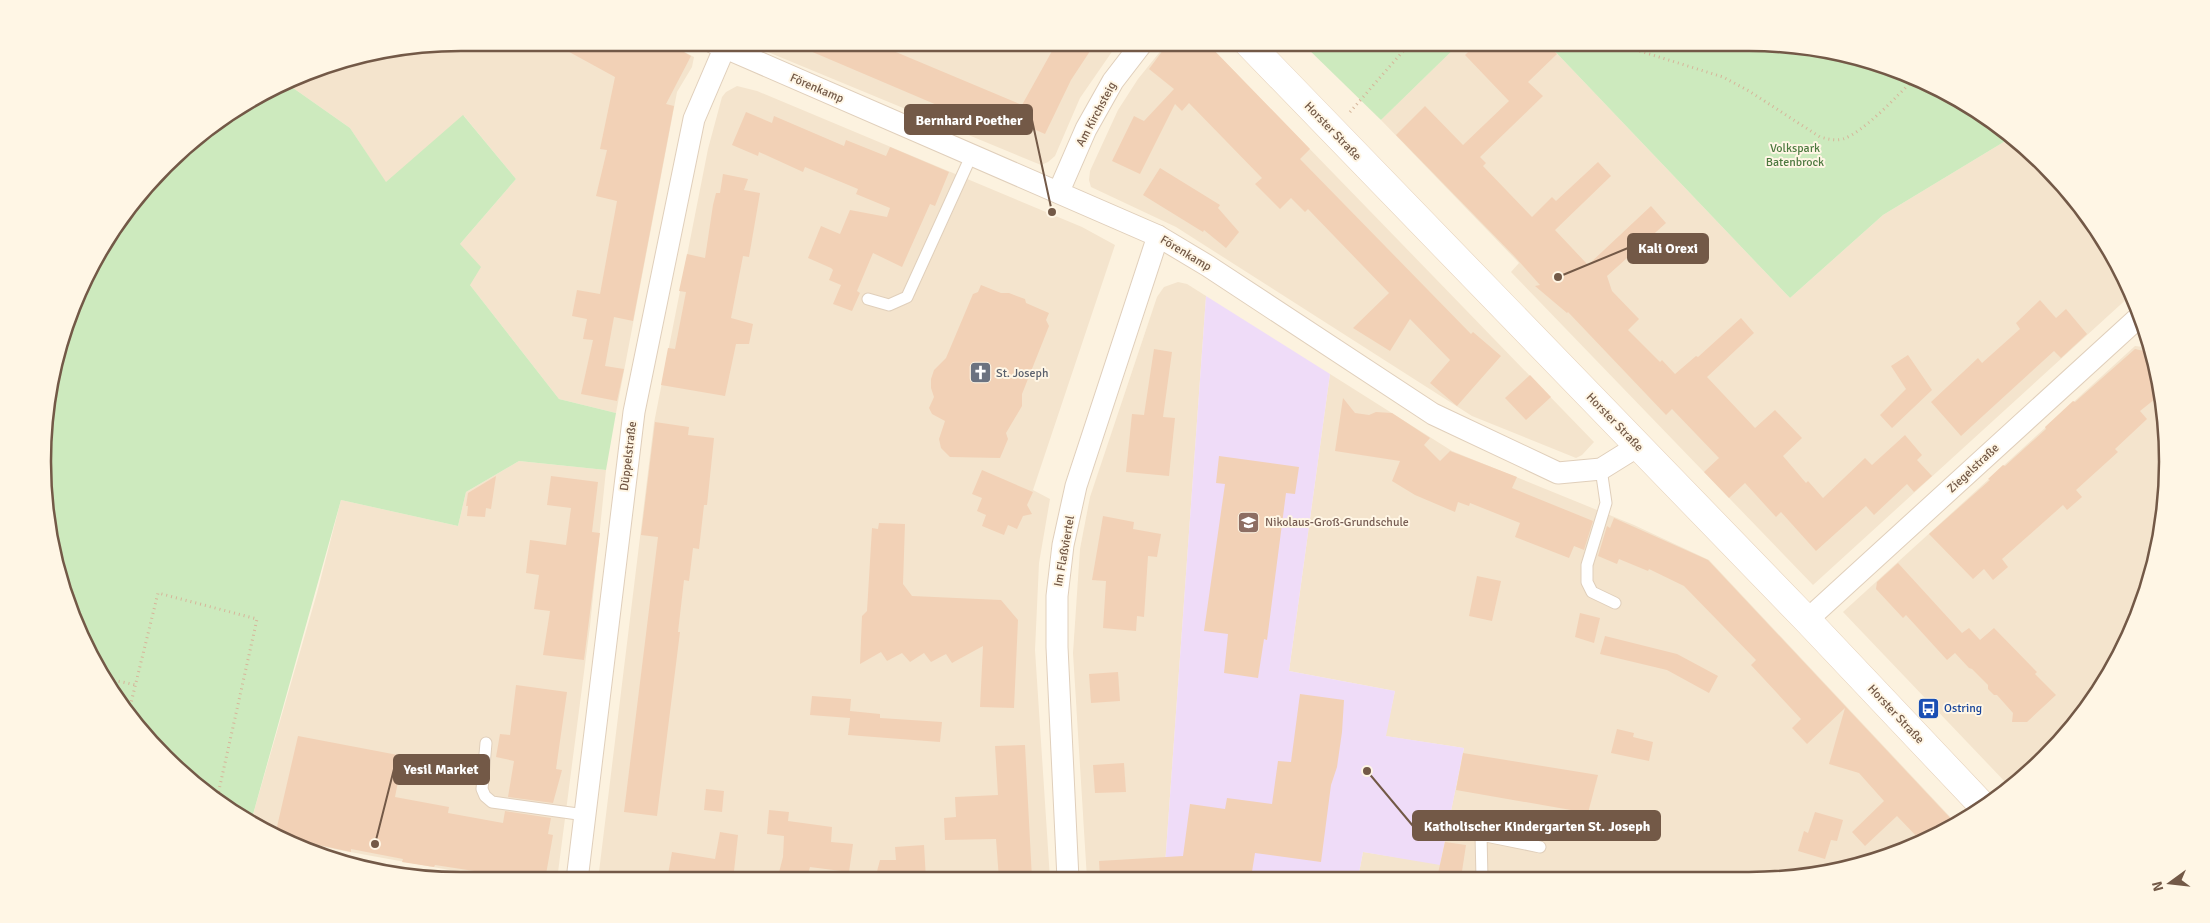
<svg xmlns="http://www.w3.org/2000/svg" width="2210" height="923" font-family="Signika,sans-serif">
<style>
.residential{fill:#f4e4cd}
.education{fill:#efdcf8}
.green{fill:#cdeabe}
.building{fill:#f2d1b6}
.lines{fill:none;stroke-linecap:round;stroke-linejoin:round}
.lane-casing{stroke:#e0cfbb;stroke-width:13}
.street-casing{stroke:#e0cfbb;stroke-width:23}
.secondary-casing{stroke:#e5d0b9;stroke-width:29}
.path{stroke:#d6b59a;stroke-width:3;stroke-dasharray:1 4;stroke-linecap:butt}
.lane{stroke:#fff;stroke-width:11}
.street{stroke:#fff;stroke-width:21}
.secondary{stroke:#fff;stroke-width:28}
.labels{text-anchor:middle;stroke-width:4;stroke-linejoin:round;paint-order:stroke}
.street-label{font-size:12px;fill:#735947;stroke:#fff6e5}
.park-label{font-size:12px;fill:#4c793f;stroke:#fff6e5}
.worship-label{font-size:12px;fill:#5b616d;stroke:#fff6e5;text-anchor:start}
.education-label{font-size:12px;fill:#785e54;stroke:#fff6e5;text-anchor:start}
.transit-label{font-size:12px;fill:#164399;stroke:#fff6e5;text-anchor:start}
.rim{fill:none;stroke:#735947;stroke-width:2.5}
.leader{fill:none;stroke:#735947;stroke-width:2}
.callout-dot{fill:#735947;stroke:#fff6e5;stroke-width:2}
.callout{fill:#735947;stroke:#735947;stroke-width:2}
.callout-label{font-size:14px;text-anchor:middle;font-weight:bold;fill:#fff}
</style>
<rect width="100%" height="100%" fill="#fcf2df"/>
<!-- residential -->
<g class="residential">
<polygon points="462,43 667,43 694,57 692,67 677,92 616,413 559,399 470,285 460,244 516,179 464,116 386,183 350,128 286,83 327,65"/>
<polygon points="757,43 1118,43 1080,98 1055,156 1048,162 1041,165 763,50"/>
<polygon points="1167,43 1207,43 1594,442 1582,455 1576,458 1472,416 1176,227 1091,187 1089,180 1090,171 1118,110 1138,79"/>
<polygon points="1460,43 1547,43 1790,298 1883,215 2012,137 2025,146 2081,206 2122,273 2131,295 1813,585 1511,272 1519,263 1381,120"/>
<polygon points="737,86 757,91 1082,227 1115,245 1033,490 1050,499 1039,563 1035,650 1050,879 598,880 654,423 708,149 722,97 726,92"/>
<polygon points="1178,282 1187,284 1206,296 1164,879 1087,879 1073,653 1080,549 1090,497 1157,297 1164,287"/>
<polygon points="2135,346 2151,348 2153,353 2167,434 2164,516 2145,596 2097,695 2025,777 2009,786 1843,612"/>
<polygon points="1330,374 1452,451 1634,525 1709,560 1954,821 1909,848 1803,877 1358,878 1363,852 1440,864 1464,748 1385,736 1395,691 1289,671"/>
<polygon points="519,461 606,470 590,626 557,880 505,880 339,850 294,840 252,818 317,593 341,500 458,526 466,492"/>
</g>
<!-- education -->
<polygon class="education" points="1206,296 1330,374 1289,671 1395,691 1386,736 1464,748 1440,865 1363,852 1358,878 1164,879"/>
<!-- green -->
<g class="green">
<polygon points="1302,43 1460,43 1381,120"/>
<polygon points="1547,43 1748,43 1883,65 1958,98 2012,137 1883,215 1790,298"/>
<polygon points="286,83 350,128 386,182 463,115 516,179 460,244 481,267 470,285 559,399 616,413 606,470 519,461 466,492 458,526 341,500 252,818 206,794 113,694 75,622 51,544 46,407 65,327 98,252 185,146 252,98"/>
</g>
<!-- building -->
<g class="building">
<polygon points="551,42 666,42 691,56 666,104 674,106 633,321 614,317 605,366 624,369 617,401 581,394 593,340 583,339 587,319 572,316 577,290 600,294 617,201 596,196 607,150 600,149 615,77"/>
<polygon points="789,42 872,42 1022,105 1057,42 1096,42 1071,80 1045,134 1004,116 998,131"/>
<polygon points="1169,42 1206,42 1310,149 1300,159 1471,334 1473,332 1501,356 1457,406 1430,383 1450,360 1410,319 1390,351 1353,328 1389,293 1308,209 1305,212 1291,198 1280,209 1255,184 1262,178 1189,103 1182,111 1175,104 1140,174 1112,161 1134,116 1144,121 1174,89 1149,69"/>
<polygon points="1478,42 1546,42 1557,54 1528,82 1543,96 1480,157 1486,163 1483,166 1532,217 1552,197 1556,201 1598,162 1611,176 1555,230 1588,265 1651,206 1666,223 1607,276 1612,291 1639,319 1628,330 1660,362 1662,360 1675,374 1696,356 1698,357 1741,318 1754,333 1707,377 1755,428 1775,410 1802,438 1783,456 1806,483 1808,481 1823,498 1865,458 1872,465 1905,435 1922,455 1917,460 1932,476 1914,492 1907,484 1874,515 1866,506 1816,551 1781,512 1776,517 1745,483 1729,498 1704,472 1719,458 1672,409 1666,415 1568,312 1567,313 1535,286 1540,285 1515,257 1396,135 1425,106 1463,145 1509,101 1465,55"/>
<polygon points="746,112 772,123 774,116 844,146 846,140 886,156 890,147 949,172 935,206 930,204 902,267 873,253 857,291 860,293 852,311 833,304 841,285 829,280 833,270 831,268 808,258 821,226 840,234 850,210 887,217 890,208 856,194 858,189 805,167 803,172 759,152 758,156 732,145"/>
<polygon points="1160,168 1220,205 1218,208 1239,232 1226,248 1204,230 1203,232 1143,195"/>
<polygon points="723,174 748,179 744,190 760,193 749,257 743,256 731,318 753,324 749,344 736,344 725,396 661,385 668,348 675,349 686,292 679,291 687,254 705,258 713,205 716,193 720,193"/>
<polygon points="981,285 1001,293 1009,293 1025,299 1026,303 1049,313 1046,320 1049,326 1022,394 1022,406 1006,433 1008,439 1000,458 950,457 941,448 939,439 945,421 932,414 929,408 934,397 931,388 931,379 934,370 946,358 973,294 978,292"/>
<polygon points="2040,300 2056,318 2066,309 2087,334 2061,358 2054,351 1961,436 1931,402 1978,358 1982,363 2020,329 2016,323"/>
<polygon points="1154,349 1172,352 1163,417 1175,418 1169,476 1126,472 1132,414 1144,415"/>
<polygon points="2135,349 2153,353 2160,395 2140,411 2147,419 2115,449 2118,452 2076,490 2082,497 2067,510 2063,505 2002,559 2008,567 1993,580 1984,569 1973,579 1929,534 1990,480 1988,479 2003,465 2005,466 2046,429 2045,427 2073,401 2075,402"/>
<polygon points="1908,355 1932,390 1892,428 1880,415 1906,389 1891,366"/>
<polygon points="1530,375 1551,397 1526,420 1505,398"/>
<polygon points="1343,398 1355,413 1369,415 1376,412 1392,413 1430,438 1424,445 1440,461 1450,451 1517,477 1512,488 1593,521 1584,550 1574,546 1569,558 1515,537 1520,523 1470,503 1469,506 1458,502 1455,512 1415,495 1392,481 1400,461 1335,451"/>
<polygon points="655,422 689,427 688,435 714,438 707,505 704,505 699,549 693,548 689,581 684,580 678,632 680,632 657,816 624,812 658,537 641,535"/>
<polygon points="1219,456 1299,467 1295,494 1286,493 1267,640 1264,639 1258,678 1224,673 1228,634 1204,631 1225,484 1216,483"/>
<polygon points="982,470 1033,492 1027,505 1032,514 1023,516 1017,529 1008,525 1004,535 982,526 986,515 977,511 982,498 972,494"/>
<polygon points="496,476 491,509 486,508 485,517 467,516 468,506 466,506 468,493"/>
<polygon points="551,476 598,482 592,532 600,533 584,660 543,655 550,611 534,609 539,575 526,573 530,540 566,545 571,508 547,505"/>
<polygon points="1103,516 1134,522 1133,529 1161,534 1157,557 1148,556 1144,617 1137,616 1136,631 1103,628 1106,581 1092,580"/>
<polygon points="1614,518 1708,560 1953,821 1921,841 1897,816 1865,846 1852,832 1884,801 1859,773 1829,764 1845,708 1807,744 1792,728 1801,719 1751,665 1756,660 1684,586 1649,569 1648,571 1619,559 1617,564 1598,556 1607,526 1610,528"/>
<polygon points="879,523 905,524 903,584 912,596 1001,600 1018,620 1014,708 980,707 983,646 952,663 946,654 931,662 924,653 910,662 902,653 887,661 881,652 860,664 862,616 867,611 872,528 878,529"/>
<polygon points="1898,563 1962,633 1969,628 1980,640 1994,628 2037,672 2035,674 2056,695 2027,722 2012,722 2013,713 1997,695 1994,695 1988,689 1988,685 1972,669 1969,668 1955,653 1947,660 1906,615 1903,618 1876,589 1877,582"/>
<polygon points="1477,576 1501,581 1492,621 1469,616"/>
<polygon points="1580,613 1600,618 1594,643 1575,637"/>
<polygon points="1605,636 1677,654 1718,676 1709,693 1667,670 1600,654"/>
<polygon points="1118,672 1120,701 1091,703 1089,674"/>
<polygon points="516,685 567,692 556,769 562,770 553,803 508,797 514,761 496,757 500,734 510,735"/>
<polygon points="1300,694 1344,700 1342,732 1337,767 1331,785 1321,862 1255,853 1251,878 1100,879 1099,861 1183,856 1190,804 1225,809 1227,798 1272,804 1278,761 1291,762"/>
<polygon points="812,696 851,699 850,711 880,714 880,718 942,722 940,742 848,735 850,718 810,715"/>
<polygon points="1617,729 1634,733 1633,737 1653,742 1649,761 1611,753"/>
<polygon points="298,736 403,756 395,797 449,807 448,813 503,823 505,811 551,818 548,834 553,835 545,880 533,880 435,865 434,867 402,862 403,859 351,849 351,852 291,839 276,831"/>
<polygon points="1025,745 1032,879 999,879 996,839 945,840 944,818 956,817 955,797 998,795 995,746"/>
<polygon points="1463,753 1598,775 1588,813 1456,790"/>
<polygon points="1124,763 1126,792 1095,793 1093,765"/>
<polygon points="706,789 724,791 722,812 704,810"/>
<polygon points="769,810 789,812 788,821 832,827 831,842 853,844 849,872 810,867 806,880 777,880 783,857 784,836 767,834"/>
<polygon points="1815,812 1843,820 1837,841 1831,840 1825,859 1798,851 1804,831 1808,833"/>
<polygon points="720,832 738,835 733,880 667,880 672,852 715,859"/>
<polygon points="1445,842 1466,845 1461,878 1437,878"/>
<polygon points="924,845 926,879 875,879 880,860 896,860 895,847"/>
</g>
<g class="lines">
<defs>
<g id="lane">
<polyline points="868,299 889,305 907,297 972,154"/>
<polyline points="1601,469 1606,503 1587,565 1587,582 1592,592 1615,603"/>
<polyline points="486,743 482,789 485,796 492,802 585,815"/>
<polyline points="1482,878 1481,835 1540,847"/>
</g>
<g id="street">
<polyline points="712,42 1158,236 1208,266 1433,414 1558,473 1601,469 1638,446"/>
<polyline points="1059,191 1086,129 1113,81 1143,42"/>
<polyline points="1807,620 2139,317"/>
<polyline points="1068,879 1057,647 1057,596 1063,545 1076,486 1158,236"/>
<polyline points="577,880 634,412 694,119 727,42"/>
</g>
<polyline id="secondary" points="1247,42 1807,620 1981,804"/>
</defs>
<!-- lane casing -->
<use href="#lane" class="lane-casing"/>
<!-- street casing -->
<use href="#street" class="street-casing"/>
<!-- secondary casing -->
<use href="#secondary" class="secondary-casing"/>
<!-- path -->
<g class="path">
<path d="M1611,42L1723,77L1749,91L1820,137C1828,139 1834,141 1843,139C1864,132 1898,95 1914,79"/>
<polyline points="1350,112 1411,42"/>
<polyline points="104,678 136,685"/>
<polyline points="129,711 158,593 257,619 217,799"/>
</g>
<!-- lane -->
<use href="#lane" class="lane"/>
<!-- street -->
<use href="#street" class="street"/>
<!-- secondary -->
<use href="#secondary" class="secondary"/>
</g>
<!-- icons -->
<defs>
<symbol id="church-square" viewBox="-11 -11 22 22"><rect x="-9" y="-9" width="18" height="18" rx="4" fill="#6b7280" stroke="#fff6e5"/><path d="M-1.2-6h2.4v3.5h3.3v2.4h-3.3V6h-2.4V-.1h-3.3v-2.4h3.3Z" fill="#fff"/></symbol>
<symbol id="school-square" viewBox="-11 -11 22 22"><rect x="-9" y="-9" width="18" height="18" rx="4" fill="#8d6e63" stroke="#fff6e5"/><path d="M0-5L7-2L0 1L-7-2ZM-4 1L0 2.5L4 1V4Q0 6-4 4Z" fill="#fff"/></symbol>
<symbol id="bus-square" viewBox="-11 -11 22 22"><rect x="-9" y="-9" width="18" height="18" rx="4" fill="#1a4fb4" stroke="#fff6e5"/><path d="M-5-6H5V4H4V6H2V4H-2V6H-4V4H-5ZM-3.5-4V0h7V-4ZM-3.5 1.2v1.5H-2V1.2ZM2 1.2v1.5H3.5V1.2Z" fill="#fff"/></symbol>
</defs>
<g fill-rule="evenodd">
<use href="#church-square" x="968" y="360" width="25" height="25"/>
<use href="#school-square" x="1236" y="510" width="25" height="25"/>
<use href="#bus-square" x="1916" y="696" width="25" height="25"/>
</g>
<g class="labels">
<!-- street labels -->
<g class="street-label">
<text transform="translate(817 88) rotate(23)" y="4">Förenkamp</text>
<text transform="translate(1096 114) rotate(-62)" y="4">Am Kirchsteig</text>
<text transform="translate(1333 131) rotate(46)" y="4">Horster Straße</text>
<text transform="translate(1186 253) rotate(31)" y="4">Förenkamp</text>
<text transform="translate(1615 422) rotate(46)" y="4">Horster Straße</text>
<text transform="translate(628 456) rotate(-83)" y="4">Düppelstraße</text>
<text transform="translate(1973 468) rotate(-43)" y="4">Ziegelstraße</text>
<text transform="translate(1064 551) rotate(-80)" y="4">Im Flaßviertel</text>
<text transform="translate(1896 714) rotate(47)" y="4">Horster Straße</text>
</g>
<!-- park labels -->
<g class="park-label">
<text x="1795" y="152">Volkspark<tspan x="1795" dy="14">Batenbrock</tspan></text>
</g>
<!-- worship labels -->
<g class="worship-label">
<text x="996" y="377">St. Joseph</text>
</g>
<!-- education labels -->
<g class="education-label">
<text x="1265" y="526">Nikolaus-Groß-Grundschule</text>
</g>
<!-- transit labels -->
<g class="transit-label">
<text x="1944" y="712">Ostring</text>
</g>
</g>
<!-- crop -->
<path d="M0 0H2210V923H0ZM461 51H1749A410 410 0 0 1 2159 461V462A410 410 0 0 1 1749 872H461A410 410 0 0 1 51 462V461A410 410 0 0 1 461 51Z" fill="#fff6e5" fill-rule="evenodd"/>
<path class="rim" d="M461 51H1749A410 410 0 0 1 2159 461V462A410 410 0 0 1 1749 872H461A410 410 0 0 1 51 462V461A410 410 0 0 1 461 51Z"/>
<!-- callouts -->
<path class="leader" d="M1052 212L1032 120M1558 277L1628 248M375 844L394 769M1367 771L1413 826"/>
<g class="callout-dot">
<circle cx="1052" cy="212" r="5"/>
<circle cx="1558" cy="277" r="5"/>
<circle cx="375" cy="844" r="5"/>
<circle cx="1367" cy="771" r="5"/>
</g>
<g class="callout">
<rect x="905" y="105" width="127" height="29" rx="5"/>
<rect x="1628" y="234" width="80" height="29" rx="5"/>
<rect x="394" y="755" width="95" height="29" rx="5"/>
<rect x="1413" y="811" width="247" height="29" rx="5"/>
</g>
<g class="callout-label">
<text x="969" y="125">Bernhard Poether</text>
<text x="1668" y="253">Kali Orexi</text>
<text x="441" y="774">Yesil Market</text>
<text x="1537" y="831">Katholischer Kindergarten St. Joseph</text>
</g>
<!-- north arrow -->
<g transform="translate(2170 883) rotate(255)" stroke="#fff6e5" stroke-width="4" paint-order="stroke">
<path d="M0-4L9 19L0 12L-9 19Z" fill="#735947"/>
<text y="-8" font-size="14" font-weight="bold" text-anchor="middle" fill="#735947">N</text>
</g>
</svg>
